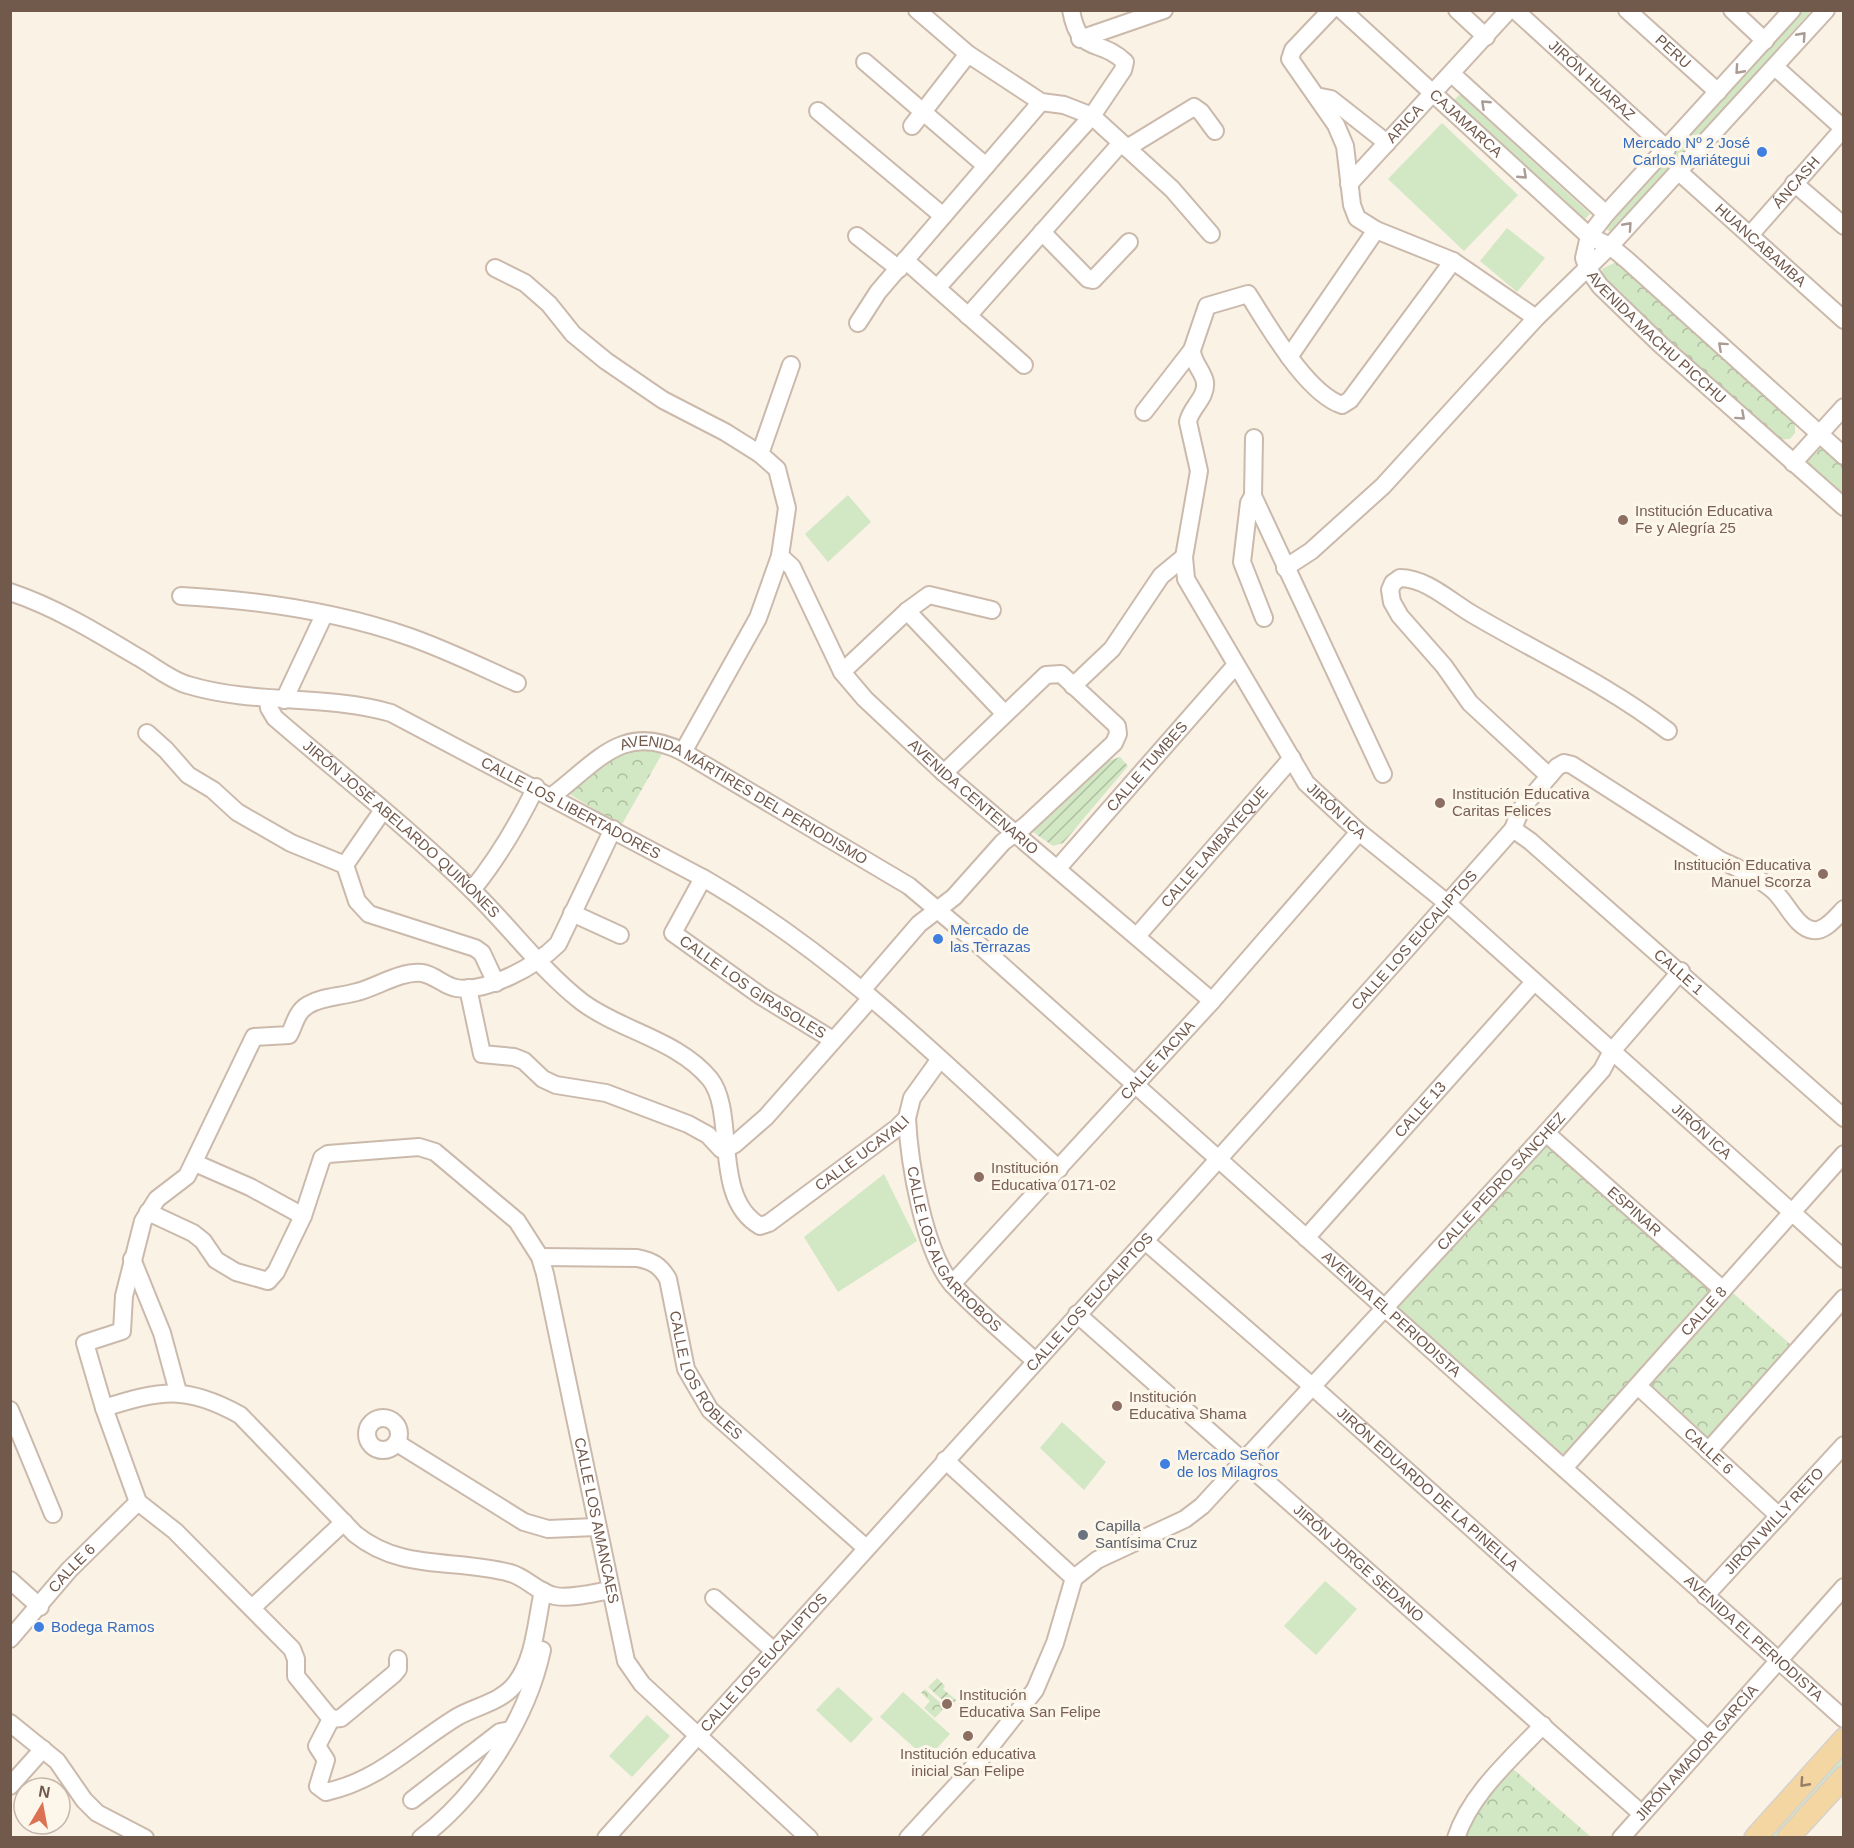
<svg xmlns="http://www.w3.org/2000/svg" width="1854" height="1848" font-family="Arial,sans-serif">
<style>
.grass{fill:#d2e7c4}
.park{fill:url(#park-crowns)}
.garden{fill:url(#garden-furrows)}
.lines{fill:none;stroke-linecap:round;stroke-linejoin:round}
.minor-casing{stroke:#cbbaac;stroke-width:20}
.major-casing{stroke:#d7d1cd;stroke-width:24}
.minor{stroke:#fff;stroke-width:16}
.major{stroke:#f4d6a2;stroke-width:21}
.oneway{stroke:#aa9b94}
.oneway2{stroke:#987e66}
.shop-dot{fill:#3f7fe0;stroke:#fdf6ea;stroke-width:2}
.education-dot{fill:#8d6e63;stroke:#fdf6ea;stroke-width:2}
.worship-dot{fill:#6b7280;stroke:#fdf6ea;stroke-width:2}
.labels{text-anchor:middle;stroke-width:6;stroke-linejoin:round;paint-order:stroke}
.street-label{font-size:15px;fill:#71594c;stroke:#fdf6ea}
.shop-label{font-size:15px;fill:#366cbe;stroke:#fdf6ea;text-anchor:start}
.education-label{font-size:15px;fill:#785e54;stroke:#fdf6ea;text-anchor:start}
.worship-label{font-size:15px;fill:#5b616d;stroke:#fdf6ea;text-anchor:start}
</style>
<defs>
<pattern id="park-crowns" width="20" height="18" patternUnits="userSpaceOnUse" patternTransform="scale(1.5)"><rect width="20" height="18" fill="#d2e7c4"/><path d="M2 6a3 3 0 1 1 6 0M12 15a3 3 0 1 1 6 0" fill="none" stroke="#afbea1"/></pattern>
<pattern id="garden-furrows" width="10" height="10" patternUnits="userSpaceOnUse" patternTransform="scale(1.5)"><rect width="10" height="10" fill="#d2e7c4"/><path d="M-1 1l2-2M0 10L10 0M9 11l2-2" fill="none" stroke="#afbea1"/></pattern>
</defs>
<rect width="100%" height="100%" fill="#faf2e5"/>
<!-- grass -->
<g class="grass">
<polygon points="1797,11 1811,11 1615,230 1609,231 1604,227"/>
<polygon points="1460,94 1590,214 1583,221 1453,101"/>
<polygon points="1442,123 1518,195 1464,251 1388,179"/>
<polygon points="1507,228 1545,258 1517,292 1480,261"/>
<polygon points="848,495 871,522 828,562 805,534"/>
<polygon points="884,1174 917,1241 838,1292 804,1237"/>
<polygon points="1062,1422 1106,1462 1084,1490 1040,1448"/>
<polygon points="1325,1581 1357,1609 1316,1655 1284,1626"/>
<polygon points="838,1687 873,1719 851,1743 816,1710"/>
<polygon points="903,1692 950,1734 927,1759 880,1717"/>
<polygon points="647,1715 670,1736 632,1777 609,1756"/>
<polygon points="1843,1744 1843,1764 1778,1837 1760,1838"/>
</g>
<!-- park -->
<g class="park">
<polygon points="1614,263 1619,264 1795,420 1795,433 1790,439 1776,440 1604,284 1602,269"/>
<polygon points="1821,447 1827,448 1843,463 1843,500 1807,466 1807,460 1815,449"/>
<path d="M647,745L663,752L621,826L568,793C593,772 613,751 647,745Z"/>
<polygon points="1545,1142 1714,1292 1564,1458 1395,1307"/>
<polygon points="1733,1293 1791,1345 1706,1440 1647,1386"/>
<polygon points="925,1689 945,1707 935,1718 924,1708 930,1701 921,1693"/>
<polygon points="1512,1768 1591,1837 1465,1838 1468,1817"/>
</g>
<!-- garden -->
<g class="garden">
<polygon points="1120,757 1128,766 1063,843 1053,846 1033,832 1103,763"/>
<polygon points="937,1678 945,1686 943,1689 956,1700 950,1707 928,1687"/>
</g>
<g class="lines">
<defs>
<g id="minor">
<polyline points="917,10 968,54 1041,102 1064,105 1092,116 1172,189 1211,234"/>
<polyline points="1331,10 1293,50 1290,59 1336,125 1345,146 1352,205 1357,218 1376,230 1453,261 1536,318"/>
<path id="s1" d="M1342,10L1589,236L1610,246L1627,260L1844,456"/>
<polyline points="1457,10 1486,37"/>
<path id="s2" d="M1515,10L1667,149"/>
<path id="s3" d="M1627,10L1718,92"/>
<polyline points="1732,10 1765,41"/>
<path id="s4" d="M1792,10L1606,214L1589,236L1584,258L1588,269L1600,286L1661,345L1844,507"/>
<polyline points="1080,39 1164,10"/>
<polyline points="865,62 986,166"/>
<polyline points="1775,67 1844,129"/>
<polyline points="1452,74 1606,214"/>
<polyline points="1316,96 1331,99 1387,143"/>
<polyline points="818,111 943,216"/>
<polyline points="912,126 968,54"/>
<polyline points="1127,148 1194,107 1201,112 1215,131"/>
<path id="s5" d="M1678,171L1844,320"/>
<polyline points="1794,183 1844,226"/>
<path id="s6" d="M1349,184L1509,10"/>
<polyline points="1042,232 1088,279 1093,280 1129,242"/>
<path id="s7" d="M1750,235L1844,128"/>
<polyline points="857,236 899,269"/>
<polyline points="905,260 1024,365"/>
<path id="s8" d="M1453,261L1350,400L1342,405C1306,393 1268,325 1248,294L1207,306L1192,350C1192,362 1203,371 1205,382C1207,398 1190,408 1188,422L1199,471L1184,557L1186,579L1306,783L1359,832L1447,903L1844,1259"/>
<polyline points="495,268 525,283 549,304 573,334 606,361 663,400 725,432 760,454 777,469 787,508 780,556 758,618 683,752"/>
<path d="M937,288L1092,116L1123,70L1125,62C1099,37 1079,56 1071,10"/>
<polyline points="968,316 1121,143"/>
<polyline points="858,323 878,292 1041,102"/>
<polyline points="1289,357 1376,230"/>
<polyline points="1144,412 1192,350"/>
<polyline points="1254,438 1253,496 1383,774"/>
<polyline points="760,454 791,365"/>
<polyline points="1793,463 1844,407"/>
<polyline points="1253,496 1249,503 1242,562 1264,618"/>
<path id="s9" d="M780,556L792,567L842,672L865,699L944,773L1212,1001"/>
<polyline points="1285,568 1311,551 1383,486 1536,318 1610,246 1826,10"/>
<path id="s10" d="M10,592C55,607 96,632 136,656C153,665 170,680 188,685C254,705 325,694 391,713L703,878C837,955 946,1064 1059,1169"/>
<path d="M181,596C255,600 338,612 407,636C445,649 481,667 517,683"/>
<polyline points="907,611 1005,714"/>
<polyline points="842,672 907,611 929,595 992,610"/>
<polyline points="1073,686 1112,649 1161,576 1184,557"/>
<path id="s11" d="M268,699L269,708L275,718C341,775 411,830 474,892C510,927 542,971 582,1002C621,1031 678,1040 710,1079C737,1113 711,1198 760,1226L769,1223L897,1128L907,1118L912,1098L940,1059"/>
<polyline points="284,700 324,615"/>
<polyline points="147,733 166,750 188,775 213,790 237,812 291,843 345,865"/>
<path d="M1549,776L1470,703L1444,666L1400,616L1392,602L1390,590L1393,583L1400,578C1426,578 1450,601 1472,614C1540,654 1605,683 1668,731"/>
<path id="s12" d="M552,796C597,762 624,721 683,752L909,886L978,944L1844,1719"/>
<polyline points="383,810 345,865 357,901 369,914 475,948 482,953 496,983"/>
<path id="s13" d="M1513,829L1530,841L1844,1118"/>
<path id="s14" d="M1058,868L1235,666"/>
<path id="s15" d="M703,878L673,933L761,996L833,1040"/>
<path d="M472,890C498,858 518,824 536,787"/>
<polyline points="572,913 620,935"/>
<path id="s16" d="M1137,936L1292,758"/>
<polyline points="468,988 482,1054 514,1057 524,1061 543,1079 556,1085 606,1093 688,1124 708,1135 721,1149 726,1149"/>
<polyline points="863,989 919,924 954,897 1003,842 1025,826 1114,743 1118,734 1117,726 1061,674 1046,675 944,773"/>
<path id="s17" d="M907,1118C909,1161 924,1253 953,1285C978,1312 1008,1336 1035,1361"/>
<path id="s18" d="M1546,1133L1723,1290"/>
<polyline points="726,1149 735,1144 766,1117 871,998"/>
<polyline points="195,1163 250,1187 303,1216"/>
<path id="s19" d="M148,1212L193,1233L203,1241L216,1260L236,1272L268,1281L276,1272L303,1216L322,1158L328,1154L419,1147L435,1152L517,1221L540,1257L545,1274L626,1661L642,1684L809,1838"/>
<path id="s20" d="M1306,1238L1534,982"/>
<path id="s21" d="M1145,1241L1313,1387L1708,1739"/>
<path id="s22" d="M540,1257L637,1258C652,1261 660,1265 668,1279L686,1369L710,1410L866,1548"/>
<polyline points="132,1259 162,1333 178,1392"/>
<path id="s23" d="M952,1284L1212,1001L1359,832"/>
<path id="s24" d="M1077,1314L1642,1814"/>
<path id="s25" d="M1638,1386L1779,1516"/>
<path d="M104,1408C161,1390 186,1385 240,1415L355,1534C402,1572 455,1558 510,1573C526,1577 538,1593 555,1596C571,1599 593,1593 610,1590"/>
<polyline points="10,1410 53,1514"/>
<circle cx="383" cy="1434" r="16"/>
<polyline points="397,1443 524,1522 548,1529 596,1527"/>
<polyline points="1708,1451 1844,1298"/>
<polyline points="945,1460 1074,1578"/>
<path id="s26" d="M1564,1468L1844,1154"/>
<polyline points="10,1580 40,1607"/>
<path id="s27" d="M1705,1596L1844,1445"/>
<polyline points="714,1598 774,1651"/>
<polyline points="252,1608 344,1522"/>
<path id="s28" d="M10,1639L69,1570L138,1502"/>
<path d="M398,1659V1669L394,1674L341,1718L331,1719L296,1676V1659L292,1649L175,1531L138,1502L104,1408L85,1343L122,1331L124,1296L143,1221L157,1199L187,1176L254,1037L289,1035C295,1024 296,1012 308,1005C323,996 340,997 357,992C377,987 400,971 422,973C435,975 444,986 456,988C487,993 536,966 558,944L613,829"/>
<path d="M331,1719L317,1746L326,1760L318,1786L326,1792C380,1780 411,1745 457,1717C476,1706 502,1702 516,1683C535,1658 536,1622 543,1591"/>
<polyline points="10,1723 57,1761 84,1800 97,1813 145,1838"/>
<polyline points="10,1786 43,1749"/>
<polyline points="412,1800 500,1732 510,1730"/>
<path d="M421,1838C478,1795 527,1720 542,1650"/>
<path id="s29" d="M606,1838C908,1501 1214,1168 1513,829L1521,809L1557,767L1564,763L1572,765L1720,860C1738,868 1758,877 1773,890C1786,901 1796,928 1813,930C1825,932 1836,917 1844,909"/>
<path id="s30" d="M908,1838L979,1761L1035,1690L1055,1643L1074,1578L1097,1560L1185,1519L1202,1506L1546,1133L1602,1070L1612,1051L1681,971"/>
<path d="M1456,1838C1470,1794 1512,1758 1543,1725"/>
<path id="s31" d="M1621,1838L1844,1587"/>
</g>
<g id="major">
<polyline points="1755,1838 1844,1739"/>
<polyline points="1788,1838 1844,1777"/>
</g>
</defs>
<!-- minor casing -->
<use href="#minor" class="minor-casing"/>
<!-- major casing -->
<use href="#major" class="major-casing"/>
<!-- minor -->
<use href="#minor" class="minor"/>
<!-- major -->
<use href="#major" class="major"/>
</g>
<!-- one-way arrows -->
<defs><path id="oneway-chevron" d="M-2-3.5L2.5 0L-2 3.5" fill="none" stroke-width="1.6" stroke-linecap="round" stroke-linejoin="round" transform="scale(1.5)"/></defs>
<g class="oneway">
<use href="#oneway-chevron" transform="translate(1802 36) rotate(-48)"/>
<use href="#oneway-chevron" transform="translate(1739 70) rotate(132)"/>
<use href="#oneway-chevron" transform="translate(1485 104) rotate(-137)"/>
<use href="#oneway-chevron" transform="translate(1523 175) rotate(43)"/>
<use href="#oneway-chevron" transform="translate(1628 226) rotate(-48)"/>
<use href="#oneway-chevron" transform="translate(1722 346) rotate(-138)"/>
<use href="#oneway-chevron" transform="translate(1741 416) rotate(42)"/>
</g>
<use class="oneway2" href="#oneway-chevron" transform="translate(1804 1783) rotate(132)"/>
<!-- markers -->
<g class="shop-dot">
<circle cx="1762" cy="152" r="6"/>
<circle cx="938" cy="939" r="6"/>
<circle cx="1165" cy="1464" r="6"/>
<circle cx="39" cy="1627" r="6"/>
</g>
<g class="education-dot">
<circle cx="1623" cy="520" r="6"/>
<circle cx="1440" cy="803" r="6"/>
<circle cx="1823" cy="874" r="6"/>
<circle cx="979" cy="1177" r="6"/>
<circle cx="1117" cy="1406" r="6"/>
<circle cx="947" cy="1704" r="6"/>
<circle cx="968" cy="1736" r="6"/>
</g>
<circle class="worship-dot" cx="1083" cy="1535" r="6"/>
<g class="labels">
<!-- street labels -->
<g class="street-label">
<text dy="5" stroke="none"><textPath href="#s3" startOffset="62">PERU</textPath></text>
<text dy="5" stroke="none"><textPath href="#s2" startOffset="104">JIRÓN HUARAZ</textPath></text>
<text dy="5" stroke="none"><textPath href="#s1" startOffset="168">CAJAMARCA</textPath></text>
<text dy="5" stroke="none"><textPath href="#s6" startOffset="82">ARICA</textPath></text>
<text dy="5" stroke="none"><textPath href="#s7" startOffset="70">ÁNCASH</textPath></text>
<text dy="5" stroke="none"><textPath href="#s5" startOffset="111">HUANCABAMBA</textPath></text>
<text dy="5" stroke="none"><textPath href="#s4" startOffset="435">AVENIDA MACHU PICCHU</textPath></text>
<text dy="5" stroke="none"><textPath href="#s14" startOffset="135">CALLE TUMBES</textPath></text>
<text dy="5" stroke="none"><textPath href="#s9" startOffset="314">AVENIDA CENTENARIO</textPath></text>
<text dy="5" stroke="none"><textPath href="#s12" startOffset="224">AVENIDA MÁRTIRES DEL PERIODISMO</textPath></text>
<text dy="5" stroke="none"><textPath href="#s10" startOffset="610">CALLE LOS LIBERTADORES</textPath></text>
<text dy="5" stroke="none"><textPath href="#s8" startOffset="936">JIRÓN ICA</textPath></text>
<text dy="5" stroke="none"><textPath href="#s11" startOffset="189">JIRÓN JOSÉ ABELARDO QUIÑONES</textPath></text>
<text dy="5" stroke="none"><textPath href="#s16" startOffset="118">CALLE LAMBAYEQUE</textPath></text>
<text dy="5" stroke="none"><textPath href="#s29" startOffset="1208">CALLE LOS EUCALIPTOS</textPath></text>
<text dy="5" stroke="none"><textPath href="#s13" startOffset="219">CALLE 1</textPath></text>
<text dy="5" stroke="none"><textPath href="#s15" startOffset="159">CALLE LOS GIRASOLES</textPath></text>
<text dy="5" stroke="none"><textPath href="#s23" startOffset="304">CALLE TACNA</textPath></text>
<text dy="5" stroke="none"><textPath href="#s20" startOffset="172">CALLE 13</textPath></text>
<text dy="5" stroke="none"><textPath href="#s8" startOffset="1422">JIRÓN ICA</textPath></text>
<text dy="5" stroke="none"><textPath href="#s11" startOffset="876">CALLE UCAYALI</textPath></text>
<text dy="5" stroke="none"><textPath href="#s30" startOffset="903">CALLE PEDRO SÁNCHEZ</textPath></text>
<text dy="5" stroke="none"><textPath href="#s18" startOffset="118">ESPINAR</textPath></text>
<text dy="5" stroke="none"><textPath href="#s17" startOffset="144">CALLE LOS ALGARROBOS</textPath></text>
<text dy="5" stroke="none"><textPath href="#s29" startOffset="722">CALLE LOS EUCALIPTOS</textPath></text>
<text dy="5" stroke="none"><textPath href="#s26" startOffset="210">CALLE 8</textPath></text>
<text dy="5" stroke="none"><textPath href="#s12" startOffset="1058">AVENIDA EL PERIODISTA</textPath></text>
<text dy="5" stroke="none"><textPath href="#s22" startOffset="242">CALLE LOS ROBLES</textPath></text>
<text dy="5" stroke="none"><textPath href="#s25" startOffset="96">CALLE 6</textPath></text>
<text dy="5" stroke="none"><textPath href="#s21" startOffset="376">JIRÓN EDUARDO DE LA PINELLA</textPath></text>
<text dy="5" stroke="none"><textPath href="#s19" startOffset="812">CALLE LOS AMANCAES</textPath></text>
<text dy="5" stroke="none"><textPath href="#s27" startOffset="102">JIRÓN WILLY RETO</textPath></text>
<text dy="5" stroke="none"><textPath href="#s24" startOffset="376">JIRÓN JORGE SEDANO</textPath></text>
<text dy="5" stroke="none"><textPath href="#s28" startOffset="94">CALLE 6</textPath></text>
<text dy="5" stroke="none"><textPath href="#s12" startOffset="1544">AVENIDA EL PERIODISTA</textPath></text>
<text dy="5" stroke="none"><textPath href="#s29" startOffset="236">CALLE LOS EUCALIPTOS</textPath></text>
<text dy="5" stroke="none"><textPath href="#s31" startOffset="114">JIRÓN AMADOR GARCÍA</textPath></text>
</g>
<!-- shop labels -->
<g class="shop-label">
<text x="1750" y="148" text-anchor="end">Mercado Nº 2 José<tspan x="1750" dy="17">Carlos Mariátegui</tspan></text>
<text x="950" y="935">Mercado de<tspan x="950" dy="17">las Terrazas</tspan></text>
<text x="1177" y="1460">Mercado Señor<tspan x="1177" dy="17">de los Milagros</tspan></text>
<text x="51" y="1632">Bodega Ramos</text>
</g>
<!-- education labels -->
<g class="education-label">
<text x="1635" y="516">Institución Educativa<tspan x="1635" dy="17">Fe y Alegría 25</tspan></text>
<text x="1452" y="799">Institución Educativa<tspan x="1452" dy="17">Caritas Felices</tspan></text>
<text x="1811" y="870" text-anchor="end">Institución Educativa<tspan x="1811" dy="17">Manuel Scorza</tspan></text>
<text x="991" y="1173">Institución<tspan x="991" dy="17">Educativa 0171-02</tspan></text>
<text x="1129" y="1402">Institución<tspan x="1129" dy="17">Educativa Shama</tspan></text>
<text x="959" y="1700">Institución<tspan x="959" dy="17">Educativa San Felipe</tspan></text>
<text x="968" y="1759" text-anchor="middle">Institución educativa<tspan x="968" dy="17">inicial San Felipe</tspan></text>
</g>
<!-- worship labels -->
<g class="worship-label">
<text x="1095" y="1531">Capilla<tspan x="1095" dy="17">Santísima Cruz</tspan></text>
</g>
</g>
<!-- border -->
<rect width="1854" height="1848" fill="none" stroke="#71594c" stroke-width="24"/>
<!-- north arrow -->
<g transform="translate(42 1806) rotate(10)"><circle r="28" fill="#fdf6ea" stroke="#c5b7ab" stroke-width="1.5"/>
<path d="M0-4.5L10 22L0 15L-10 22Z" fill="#db7253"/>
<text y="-9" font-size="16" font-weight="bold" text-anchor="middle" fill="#71594c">N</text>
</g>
</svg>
